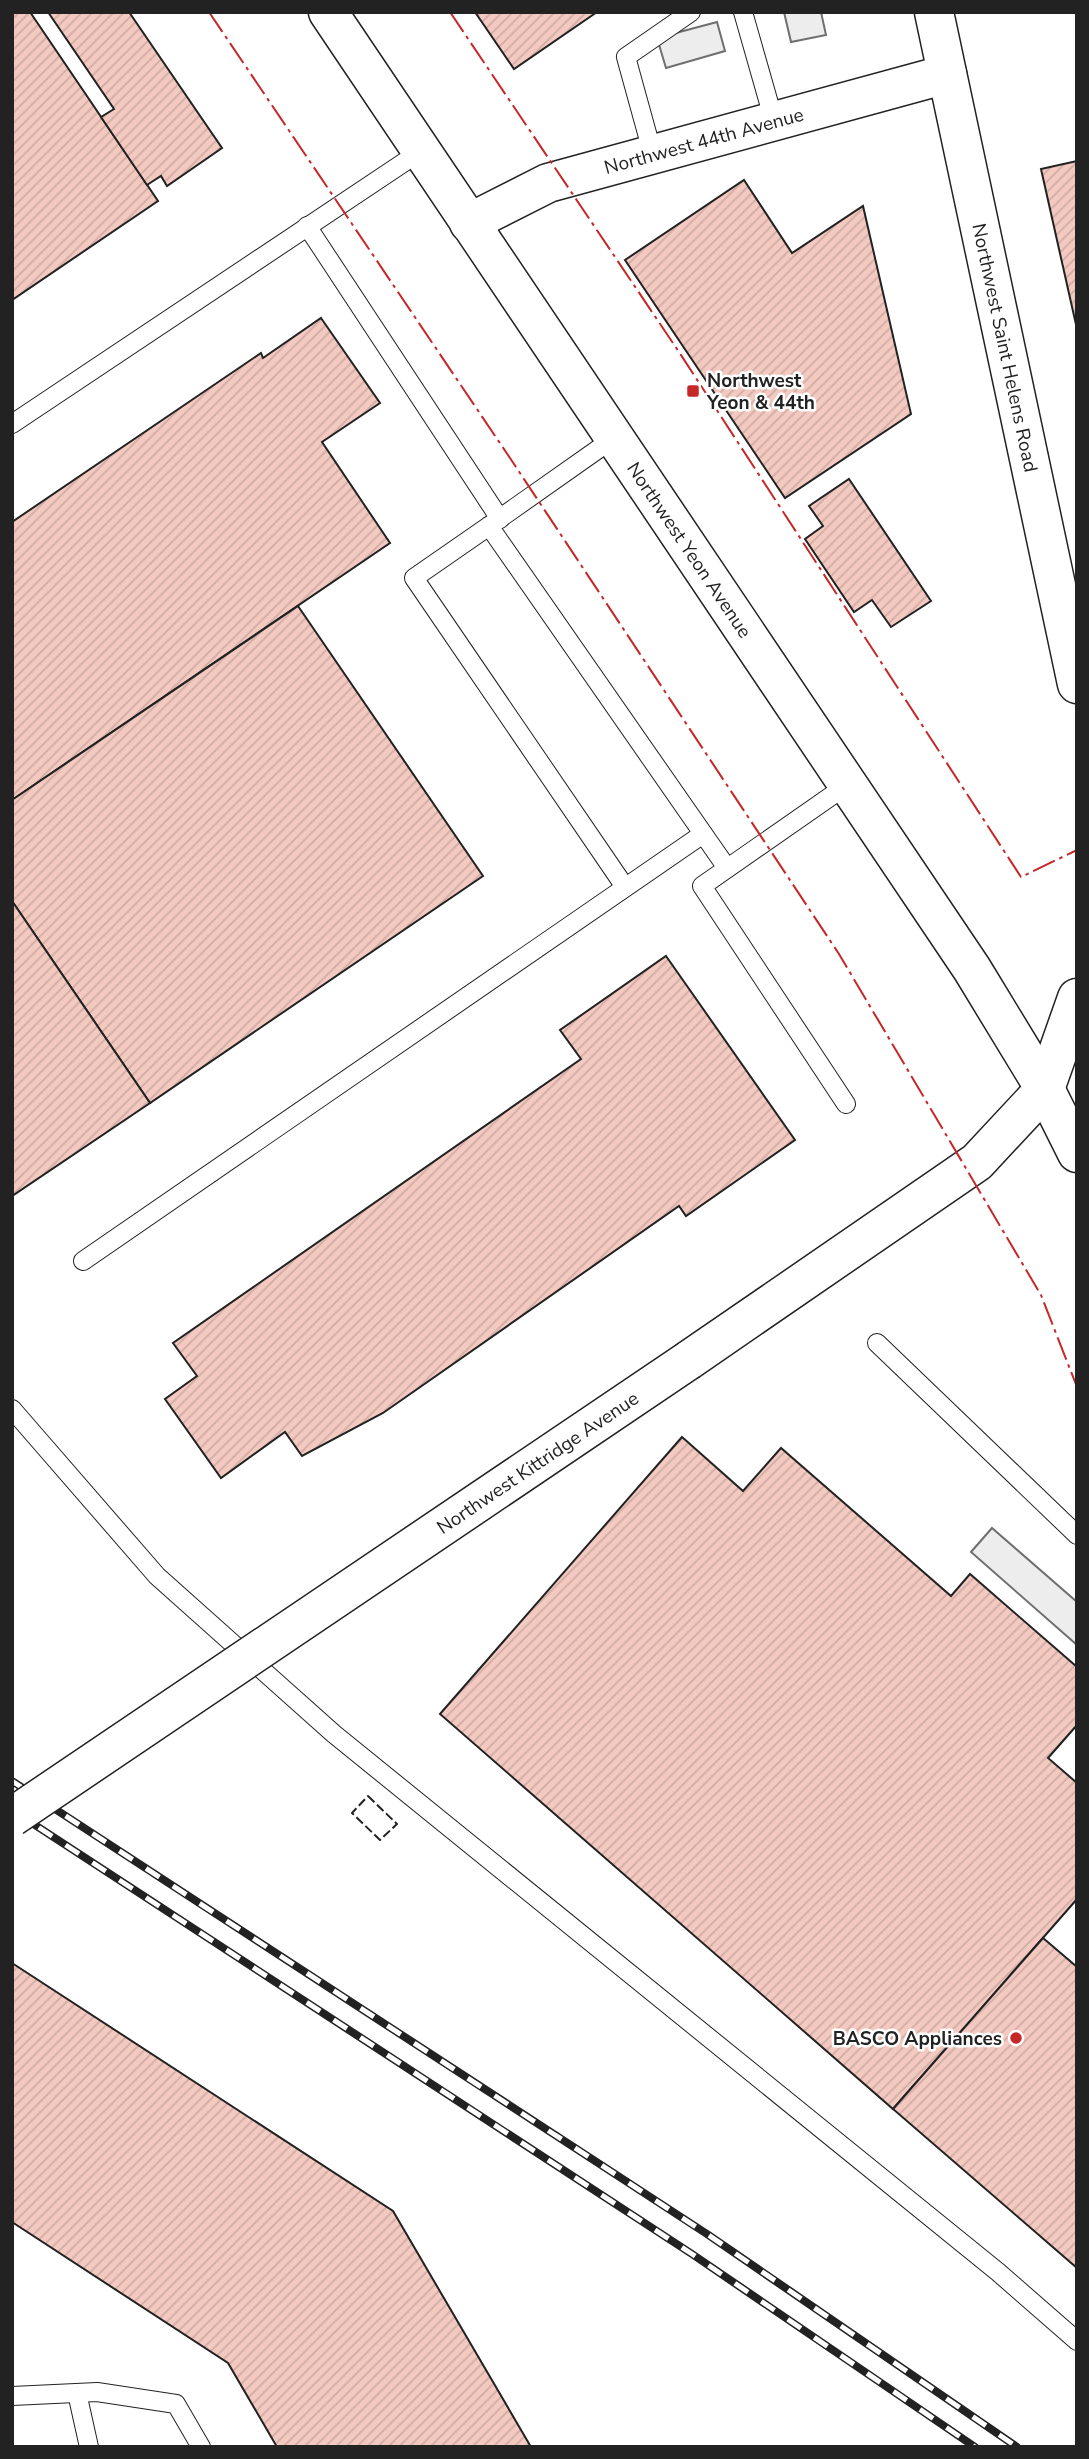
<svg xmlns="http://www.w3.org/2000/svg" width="1089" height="2459" font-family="'Nunito Sans',sans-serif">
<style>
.parking{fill:#ededed;stroke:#6f6f6f;stroke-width:2}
.building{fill:url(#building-hatch);stroke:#222;stroke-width:2}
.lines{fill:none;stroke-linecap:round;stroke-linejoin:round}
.lane-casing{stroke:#222;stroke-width:20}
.secondary-casing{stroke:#222;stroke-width:41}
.highway-casing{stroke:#222;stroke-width:41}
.lane{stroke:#fff;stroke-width:18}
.secondary{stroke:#fff;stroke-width:38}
.highway{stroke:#fff;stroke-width:38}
.rail-casing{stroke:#222;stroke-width:8}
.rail{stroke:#fff;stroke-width:5;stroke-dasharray:16;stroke-linecap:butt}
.secondary-bridge-casing{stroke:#222;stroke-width:41;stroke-linecap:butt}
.secondary-bridge{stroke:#fff;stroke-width:38}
.fence{stroke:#222;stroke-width:2;stroke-dasharray:9 3.5;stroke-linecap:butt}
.power{stroke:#c62828;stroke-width:2;stroke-dasharray:24 5 3.5 5;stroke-linecap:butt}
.poi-dot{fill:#c62828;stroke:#fff;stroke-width:2.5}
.labels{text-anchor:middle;stroke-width:5;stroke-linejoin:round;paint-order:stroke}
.street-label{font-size:19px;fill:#222;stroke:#fff}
.poi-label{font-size:19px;font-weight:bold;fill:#222;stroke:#fff;text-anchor:start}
</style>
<defs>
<pattern id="building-hatch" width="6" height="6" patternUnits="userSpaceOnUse" patternTransform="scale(1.75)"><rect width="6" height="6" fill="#f3c9c0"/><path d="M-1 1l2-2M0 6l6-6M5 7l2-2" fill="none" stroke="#d0aca5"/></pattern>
</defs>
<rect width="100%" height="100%" fill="#fff"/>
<!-- parking -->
<g class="parking">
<polygon points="784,12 821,12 826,35 791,42"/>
<polygon points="717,22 725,51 666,68 657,38"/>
<polygon points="992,1528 1077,1602 1077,1645 971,1552"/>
</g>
<!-- building -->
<g class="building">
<polygon points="12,12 30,12 158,201 12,300"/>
<polygon points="48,12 129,12 222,148 167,186 161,176 147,185 101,117 114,109"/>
<polygon points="475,12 597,12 514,69"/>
<polygon points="1077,161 1077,329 1041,169"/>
<polygon points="744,180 792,253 863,206 911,414 785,498 625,260"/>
<polygon points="321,318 380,403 322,442 390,543 12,800 12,522 261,353 263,358"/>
<polygon points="849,479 931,601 891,627 872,600 854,612 805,539 823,526 809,506"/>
<polygon points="298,606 483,876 150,1103 12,901 12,800"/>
<polygon points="12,901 150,1103 12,1196"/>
<polygon points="666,956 795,1140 686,1216 679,1206 383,1413 302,1456 285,1432 221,1478 165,1399 197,1376 173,1343 581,1059 560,1030"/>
<polygon points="682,1437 743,1491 781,1448 951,1596 970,1574 1077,1667 1077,1725 1048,1758 1077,1783 1077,1899 893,2109 440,1714"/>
<polygon points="1043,1938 1077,1967 1077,2268 893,2109"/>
<polygon points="12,1963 393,2211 531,2447 277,2447 228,2363 12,2222"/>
</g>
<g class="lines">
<defs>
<g id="lane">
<polyline points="743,12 774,121"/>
<polyline points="653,155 626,57 691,12"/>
<polyline points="307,226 500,519"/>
<polyline points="12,424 421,151"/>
<polyline points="614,438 489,526 727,868"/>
<polyline points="489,526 414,578 625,887"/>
<polyline points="846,1104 702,886 847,785"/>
<polyline points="83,1261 703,834"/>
<polyline points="877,1343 1077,1535"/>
<polyline points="12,1409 157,1576 334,1734 998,2272 1077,2341"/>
<polyline points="77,2393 89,2447"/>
<polyline points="12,2396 97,2392 176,2404 201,2447"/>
</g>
<g id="secondary">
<path id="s1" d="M934,12L1077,684"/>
<path id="s2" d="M469,223L548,183L947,74"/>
<polyline points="689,1360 977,1162 1045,1089 1077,998"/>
</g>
<g id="highway">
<path id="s3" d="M328,12L972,969L1045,1089L1077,1153"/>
</g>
</defs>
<!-- lane casing -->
<use href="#lane" class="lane-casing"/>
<!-- secondary casing -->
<use href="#secondary" class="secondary-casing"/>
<!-- highway casing -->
<use href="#highway" class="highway-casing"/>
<!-- lane -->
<use href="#lane" class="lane"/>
<!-- secondary -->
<use href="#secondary" class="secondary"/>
<!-- highway -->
<use href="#highway" class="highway"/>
<defs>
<g id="rail">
<polyline points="12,1781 707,2234 1017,2447"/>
<polyline points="12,1810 692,2254 975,2447"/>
</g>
</defs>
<!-- rail casing -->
<use href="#rail" class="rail-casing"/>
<!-- rail -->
<use href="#rail" class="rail"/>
<defs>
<g id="secondary-bridge">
<path id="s4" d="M12,1817L689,1360"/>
</g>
</defs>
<!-- secondary-bridge casing -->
<use href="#secondary-bridge" class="secondary-bridge-casing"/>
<!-- secondary-bridge -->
<use href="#secondary-bridge" class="secondary-bridge"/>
<!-- fence -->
<polygon class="fence" points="368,1796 397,1824 380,1840 352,1813"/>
<!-- power -->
<g class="power">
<polyline points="209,12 512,461 839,954 1041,1295 1077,1387"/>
<polyline points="450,12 679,352 1021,877 1077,850"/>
</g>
</g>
<!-- markers -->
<g class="poi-dot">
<rect x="686" y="384" width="14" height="14" rx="3.5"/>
<circle cx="1016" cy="2038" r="7"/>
</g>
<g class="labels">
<!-- street labels -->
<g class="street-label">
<text dy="7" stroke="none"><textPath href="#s2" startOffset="250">Northwest 44th Avenue</textPath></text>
<text dy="7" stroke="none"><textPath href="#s1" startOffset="343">Northwest Saint Helens Road</textPath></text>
<text dy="7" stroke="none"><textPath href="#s3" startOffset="648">Northwest Yeon Avenue</textPath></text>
<text dy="7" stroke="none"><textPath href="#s4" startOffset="634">Northwest Kittridge Avenue</textPath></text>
</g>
<!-- poi labels -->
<g class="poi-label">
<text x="707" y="387">Northwest<tspan x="707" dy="22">Yeon &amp; 44th</tspan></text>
<text x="1002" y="2045" text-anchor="end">BASCO Appliances</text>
</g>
</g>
<!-- border -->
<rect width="1089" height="2459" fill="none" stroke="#222222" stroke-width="28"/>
</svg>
